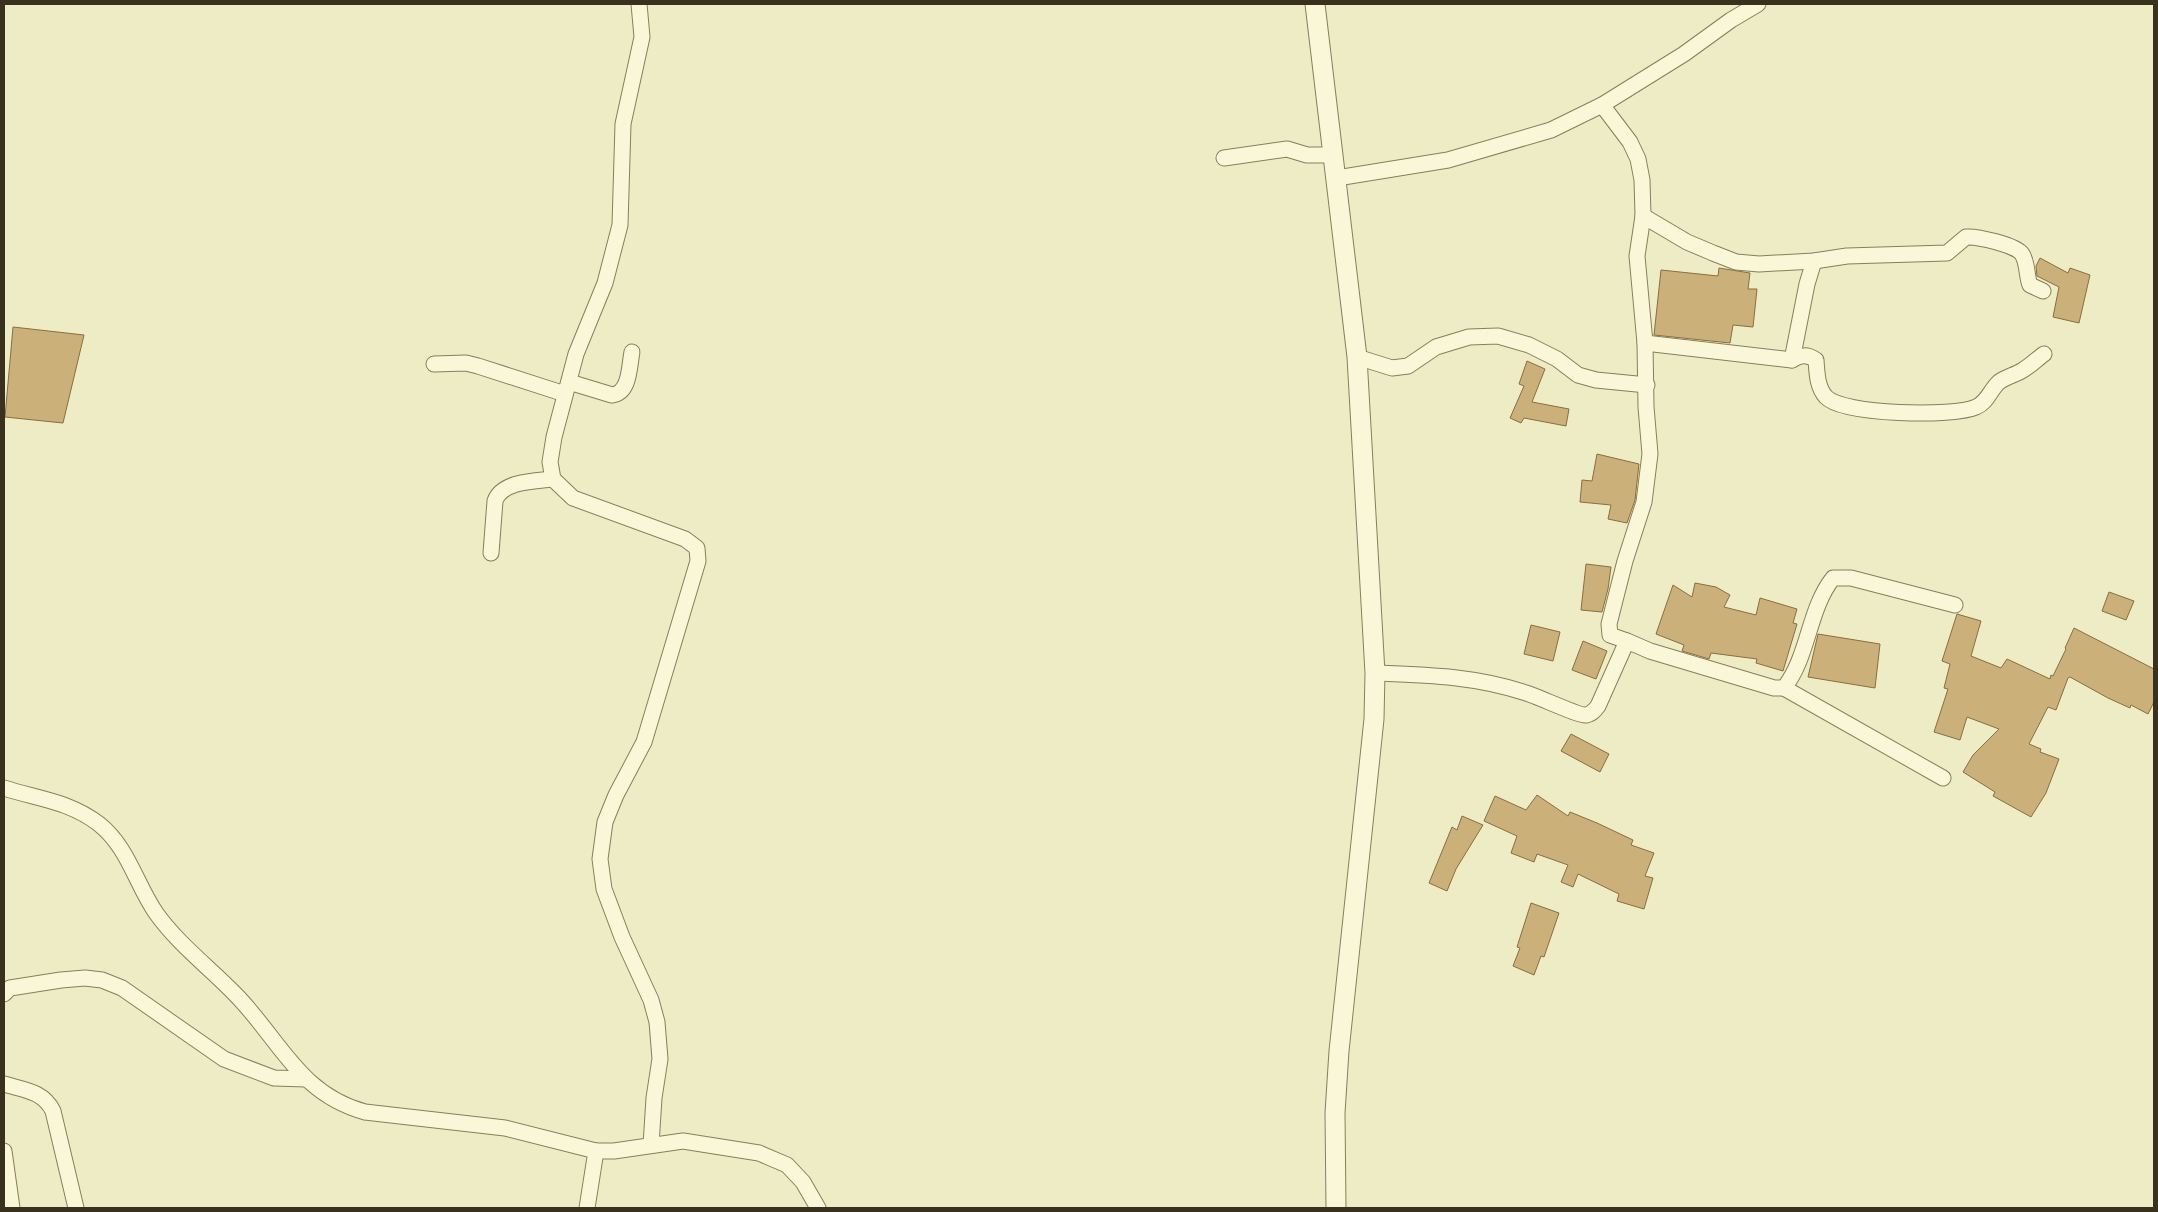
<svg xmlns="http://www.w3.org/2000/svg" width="2158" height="1212" font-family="Bitter,serif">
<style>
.building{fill:#ccb07a;stroke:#886e40}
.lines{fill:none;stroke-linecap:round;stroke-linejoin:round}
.minor-casing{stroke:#897e5a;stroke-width:17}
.tertiary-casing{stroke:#897e5a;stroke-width:21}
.minor{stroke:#f9f7d7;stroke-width:15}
.tertiary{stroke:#f9f7d7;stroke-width:19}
</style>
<rect width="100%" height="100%" fill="#eeecc4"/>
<!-- building -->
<g class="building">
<polygon points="2040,258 2068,273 2070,268 2090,275 2079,323 2053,317 2059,287 2037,276 2036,266"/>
<polygon points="1719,268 1750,273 1748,289 1757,289 1753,327 1733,325 1730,343 1654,335 1661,270 1718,276"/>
<polygon points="13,327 84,335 63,423 5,417"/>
<polygon points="1527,361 1545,369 1532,402 1569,409 1566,426 1524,418 1521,423 1510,418 1524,386 1519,384"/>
<polygon points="1597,454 1639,464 1635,500 1627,523 1608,519 1611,505 1580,502 1582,480 1592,481"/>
<polygon points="1586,564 1611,567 1608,589 1602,612 1581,610"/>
<polygon points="1695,583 1716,587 1730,595 1724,607 1756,615 1760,598 1797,609 1793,623 1797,624 1783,671 1756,663 1757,659 1711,653 1709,659 1682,651 1684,645 1656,634 1673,585 1692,597"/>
<polygon points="2109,592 2134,601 2126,620 2102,611"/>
<polygon points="1957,614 1981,621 1971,656 2001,668 2007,659 2050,679 2051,675 2053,676 2066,649 2065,648 2074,628 2154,669 2154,702 2148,714 2131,705 2130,708 2108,698 2070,677 2068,678 2056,710 2048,707 2029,744 2041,749 2040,752 2059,759 2046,793 2031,817 1993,796 1995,792 1963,772 1973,755 1999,729 1967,717 1960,740 1934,732 1948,689 1944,688 1950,664 1942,661"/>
<polygon points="1531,625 1560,632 1553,661 1524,654"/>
<polygon points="1818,634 1880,644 1875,688 1808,677"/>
<polygon points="1583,641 1607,651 1596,679 1572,670"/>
<polygon points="1571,734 1609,754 1600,772 1561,751"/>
<polygon points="1537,795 1568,816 1570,812 1597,823 1633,840 1631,845 1654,853 1645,876 1653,878 1644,909 1617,901 1619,894 1578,874 1573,887 1561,882 1568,865 1537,854 1534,862 1511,853 1517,836 1484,821 1495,796 1526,810"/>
<polygon points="1462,816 1483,825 1456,869 1447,891 1429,883 1452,827 1457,830"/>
<polygon points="1531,903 1559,913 1544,957 1541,956 1534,975 1513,966 1520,948 1517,947"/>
</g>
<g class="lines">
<defs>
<g id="minor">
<polyline points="639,4 642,37 623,124 620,225 605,283 576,354 554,437 550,462 553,479 573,498 685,539 697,548 698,561 644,742 616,795 605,822 600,859 604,889 622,937 651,1000 657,1022 660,1059 654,1098 651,1145"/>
<polyline points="1602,105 1630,142 1638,159 1642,180 1643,216 1637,256 1645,343 1646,407 1650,454 1644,502 1625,561 1609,624 1610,635 1627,641"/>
<polyline points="1224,158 1287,149 1307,155 1334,155"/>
<polyline points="1337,178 1448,160 1551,130 1602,105 1684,54 1731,20 1758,4"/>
<path d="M1643,216L1687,242L1713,253L1736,262L1759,264L1814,261L1847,256L1947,253L1966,237C1977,236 2016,245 2022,254C2028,263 2026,275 2030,285L2043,291"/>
<path d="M1645,343L1792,360C1801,355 1807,354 1816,360C1817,373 1817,387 1826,397C1843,415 1954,417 1976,407C1988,402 1990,390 1999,382C2006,377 2015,375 2023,370C2030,366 2037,359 2044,354"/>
<polyline points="1357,357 1392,368 1408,366 1436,347 1469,337 1498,336 1529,345 1557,359 1578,375 1596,380 1647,385"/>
<polyline points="1792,360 1807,284 1814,261"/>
<polyline points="434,364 466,363 478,366 565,394"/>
<path d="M569,382L612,395C630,393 629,367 632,352"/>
<path d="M491,553L495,501C502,481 535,481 553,479"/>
<path d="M1375,673C1427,675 1475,676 1526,693C1537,696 1579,716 1586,715C1592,714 1595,710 1598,706L1627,641L1650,651L1774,688H1784C1809,656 1808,610 1833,578H1851L1955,605"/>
<polyline points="1784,688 1943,778"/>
<path d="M4,788C38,799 69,801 99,824C128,847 136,884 156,913C178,944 210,968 236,995C280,1040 299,1094 365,1112L505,1128L596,1151H614L683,1141L759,1153L787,1165L803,1182L818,1208"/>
<polyline points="4,994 10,988 61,980 85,978 102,980 122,988 224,1059 274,1078 306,1079"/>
<path d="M4,1084C24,1090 43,1091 53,1111L76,1208"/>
<polyline points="4,1151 12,1208"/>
<polyline points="587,1208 596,1151"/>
</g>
<polyline id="tertiary" points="1315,4 1357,357 1375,673 1374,719 1339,1051 1335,1113 1336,1208"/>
</defs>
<!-- minor casing -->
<use href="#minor" class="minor-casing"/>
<!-- tertiary casing -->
<use href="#tertiary" class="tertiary-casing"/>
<!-- minor -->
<use href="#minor" class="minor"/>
<!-- tertiary -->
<use href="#tertiary" class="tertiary"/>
</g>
<!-- border -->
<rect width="2158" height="1212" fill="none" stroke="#39311e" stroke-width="10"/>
</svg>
